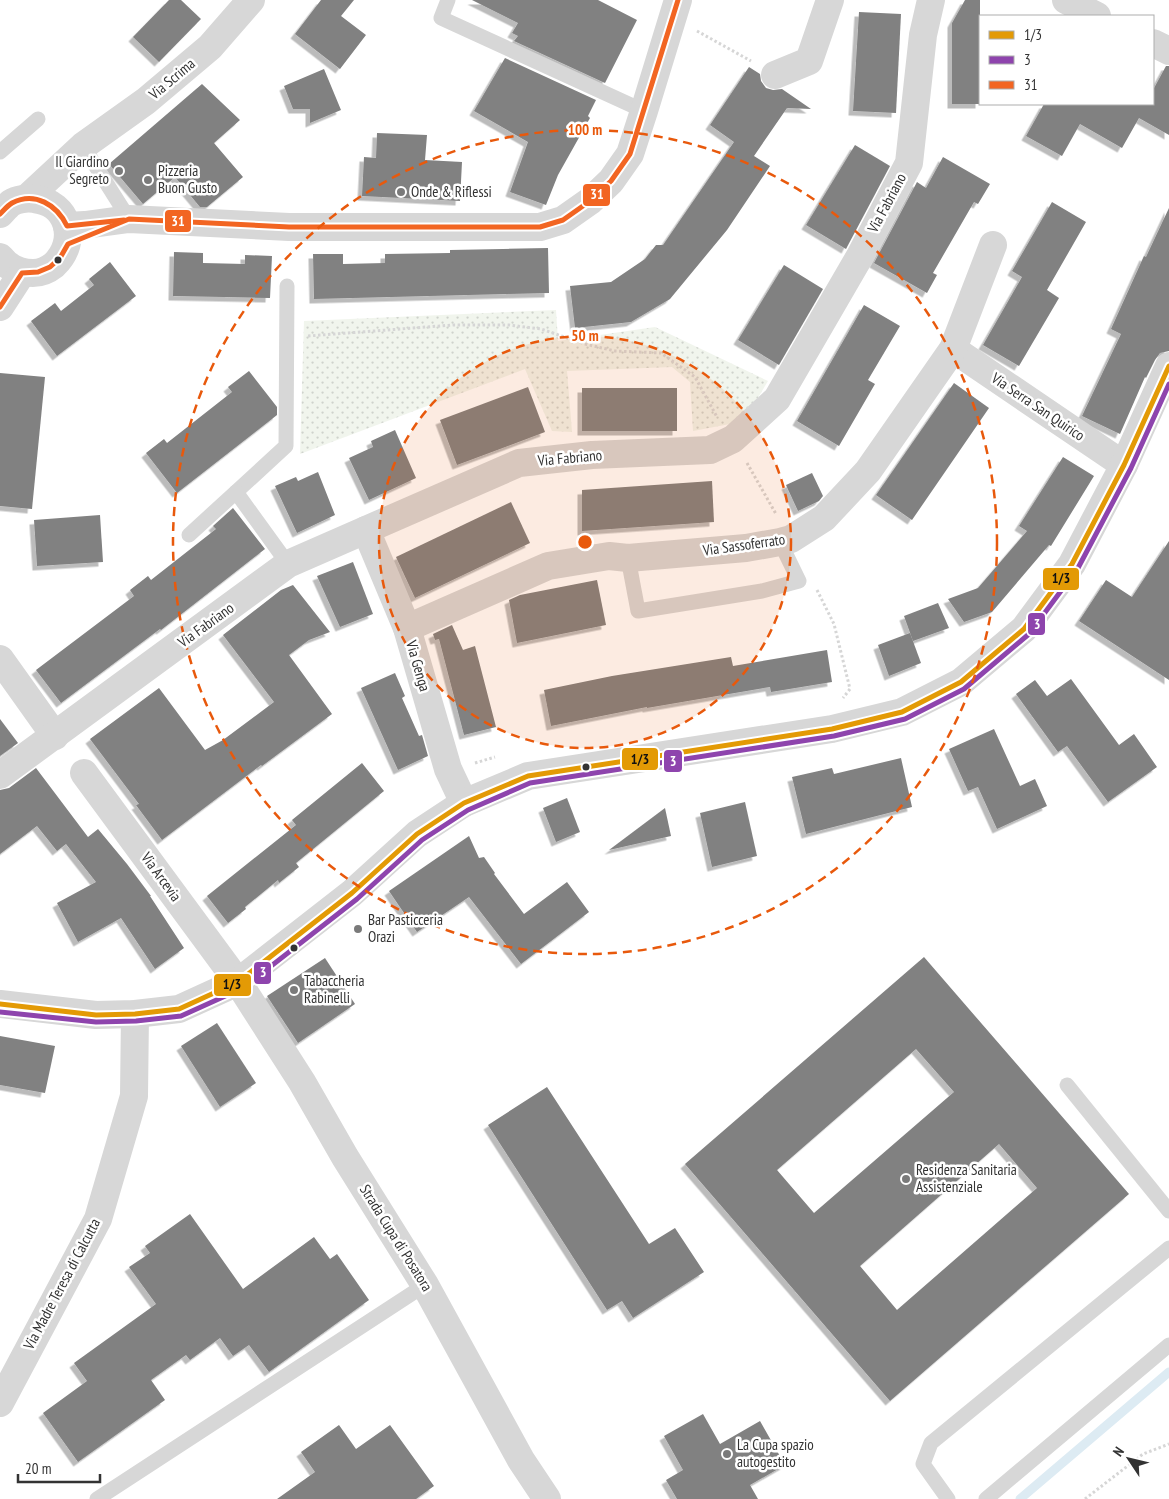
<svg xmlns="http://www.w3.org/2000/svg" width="1169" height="1499" font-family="'PT Sans Narrow',sans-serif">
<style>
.grass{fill:url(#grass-dots)}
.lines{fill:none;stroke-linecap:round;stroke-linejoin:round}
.stream{stroke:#ddebf3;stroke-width:9}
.building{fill:#818181;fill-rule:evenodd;filter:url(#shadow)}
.path{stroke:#d6d6d6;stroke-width:3;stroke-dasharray:2.5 2.5;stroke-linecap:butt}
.service{stroke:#d7d7d7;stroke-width:15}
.minor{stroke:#d7d7d7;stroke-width:28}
.tertiary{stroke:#d7d7d7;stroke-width:28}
.bus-1-casing{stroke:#fff;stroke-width:9}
.bus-2-casing{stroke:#fff;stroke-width:9}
.bus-3-casing{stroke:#fff;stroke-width:9}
.bus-1{stroke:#e39a05;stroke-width:5}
.bus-2{stroke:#8e44ad;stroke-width:5}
.bus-3{stroke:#f26522;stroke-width:5}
.ring{fill:none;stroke:#e8590c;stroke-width:2.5;stroke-dasharray:9 6}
.poi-dot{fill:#7a7a7a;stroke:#fff;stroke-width:2}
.bus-dot{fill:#333;stroke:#fff;stroke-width:2}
.labels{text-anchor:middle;stroke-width:5;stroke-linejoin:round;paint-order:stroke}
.street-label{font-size:15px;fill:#333;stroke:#fff}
.poi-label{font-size:15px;fill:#333;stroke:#fff;text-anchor:start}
.centre{fill:#e8590c;stroke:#fff;stroke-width:2.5}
.ring-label{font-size:15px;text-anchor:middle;font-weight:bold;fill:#e8590c;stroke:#fff;stroke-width:5;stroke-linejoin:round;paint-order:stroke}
.line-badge{stroke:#fff;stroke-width:2}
.badge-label{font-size:14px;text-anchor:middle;font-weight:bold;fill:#fff}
.pale-badge-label{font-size:14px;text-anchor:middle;font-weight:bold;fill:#111}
</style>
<defs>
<pattern id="grass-dots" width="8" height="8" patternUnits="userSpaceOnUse" patternTransform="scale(1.25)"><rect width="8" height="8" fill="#f1f5ed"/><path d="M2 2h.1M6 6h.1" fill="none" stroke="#cfd2cc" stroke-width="1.8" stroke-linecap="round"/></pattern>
<filter id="shadow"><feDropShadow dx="-4.5" dy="4.5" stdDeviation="0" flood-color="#0004"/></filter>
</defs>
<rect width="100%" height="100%" fill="#fff"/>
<!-- grass -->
<polygon class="grass" points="556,310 558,341 655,327 768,381 750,411 735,423 693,431 690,382 672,367 567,371 572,432 552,431 525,369 300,454 304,321"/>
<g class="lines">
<!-- stream -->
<polyline class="stream" points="1020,1499 1169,1372"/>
</g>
<!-- building -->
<g class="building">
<polygon points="169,0 181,0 201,19 159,62 133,37"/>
<polygon points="321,0 354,0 341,16 366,35 340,69 295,34"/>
<polygon points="472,0 598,0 637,20 605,83 514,41 518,36 512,33 518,23"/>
<polygon points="965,0 980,0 980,104 952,104 952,23"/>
<polygon points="859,12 901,14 896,113 853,111"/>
<polygon points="505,58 596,100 588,116 590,118 558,175 546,205 510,192 528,142 474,111"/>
<polygon points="1166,66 1169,66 1169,135 1139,118 1122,148 1080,124 1062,156 1026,136 1044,104 1153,104 1153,90"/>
<polygon points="749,67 760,74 761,81 766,88 773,90 782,89 811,109 787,108 754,156 770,166 727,230 670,299 631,322 575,328 570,286 611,282 645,259 656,245 663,245 734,142 710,125"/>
<polygon points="324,69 341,110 310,123 310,109 293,109 284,86"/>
<polygon points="202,84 240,120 214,143 243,177 207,207 200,207 175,177 143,204 109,164"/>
<polygon points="377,133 427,135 425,160 462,162 460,201 362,196 364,157 376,158"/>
<polygon points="855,145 890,166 846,249 806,225"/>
<polygon points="943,157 990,184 978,204 974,202 933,273 937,275 927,293 874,263 917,182 926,188"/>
<polygon points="1052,202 1086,222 1047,290 1059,298 1019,366 983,345 1022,277 1012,271"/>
<polygon points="1169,208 1169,351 1160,353 1155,360 1146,378 1145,377 1120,434 1082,416 1121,334 1111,329 1144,256 1146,257"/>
<polygon points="548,248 549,293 314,299 313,254 343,254 343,264 385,263 385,254 450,253 450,250"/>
<polygon points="174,252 203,253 203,263 245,264 245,255 272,256 270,298 173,296"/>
<polygon points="110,262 136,296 57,356 31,321 55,303 61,311 94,285 89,279"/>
<polygon points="784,265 823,289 779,365 738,340"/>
<polygon points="864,305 900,326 868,380 875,384 839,446 797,421"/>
<polygon points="249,371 277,407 277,415 177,493 146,453 164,439 167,443 232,392 228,387"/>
<polygon points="0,373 45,377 32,509 0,506"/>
<polygon points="954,383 989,408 912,520 876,495"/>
<polygon points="528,387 545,432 457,465 440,420"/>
<rect x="582" y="388" width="95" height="43"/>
<polygon points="395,430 416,478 369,500 349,458 373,447 371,441"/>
<polygon points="1063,457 1094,476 1051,546 1049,545 992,612 964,622 948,599 978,588 1027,531 1019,526"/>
<polygon points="318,472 335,515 297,533 275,486 296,477 298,481"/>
<polygon points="812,473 823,496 819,501 798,511 786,485"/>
<polygon points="712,481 714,522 582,531 582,490"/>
<polygon points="511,502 530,543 415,598 396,557"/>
<polygon points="233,508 265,549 161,630 160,629 61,703 36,670 134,596 130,590 148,576 151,580 216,529 213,526"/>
<polygon points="100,515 103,562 37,566 34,520"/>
<polygon points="1169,541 1169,680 1079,621 1106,580 1132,597"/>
<polygon points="353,562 373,614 340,627 317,576"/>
<polygon points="597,580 606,625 517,643 509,600 520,595"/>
<polygon points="293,585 330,632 309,640 289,655 332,714 262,766 261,765 162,840 136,805 139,804 90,739 159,688 205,750 223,740 274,702 223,635 281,590"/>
<polygon points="938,603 949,628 913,641 904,616"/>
<polygon points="452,625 463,650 475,646 496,727 464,735 439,639 435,640 433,634"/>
<polygon points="910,633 921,663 889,676 878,645"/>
<polygon points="827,650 832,682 771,692 770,687 647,708 647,707 551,726 544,690 612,676 731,657 733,666"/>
<polygon points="395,673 405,696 402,698 419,736 422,735 428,756 398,770 361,688"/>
<polygon points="1071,679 1119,745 1134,734 1157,767 1108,802 1067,746 1058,752 1016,694 1035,680 1047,696"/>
<polygon points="0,719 18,743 0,756"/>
<polygon points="994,729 1020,786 1035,779 1047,806 997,829 978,787 968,791 949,749"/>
<polygon points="901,758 912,807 806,834 792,777 832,768 834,774"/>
<polygon points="362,763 384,791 296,863 299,867 279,883 278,880 245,907 246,909 228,923 207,896 296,825 292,820"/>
<polygon points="36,768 88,837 98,829 127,864 151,896 150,896 184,948 155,969 121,918 78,942 57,903 96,882 66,844 57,851 37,826 0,854 0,790 9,788"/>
<polygon points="567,798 580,832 556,842 543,808"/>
<polygon points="745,802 757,856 712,867 700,813"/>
<polygon points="665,808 671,836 609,850"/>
<polygon points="469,836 479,858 484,857 495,873 494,874 524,914 567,882 589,912 521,964 469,897 417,932 389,891"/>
<path d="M924,957L1129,1194L890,1401L685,1164ZM916,1049L954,1092L814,1213L777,1170ZM999,1144L1037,1188L897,1310L860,1266Z"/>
<polygon points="325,958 355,1004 298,1043 267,996"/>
<polygon points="217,1023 256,1083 220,1107 181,1046"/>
<polygon points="0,1036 55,1046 45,1093 0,1085"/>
<polygon points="547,1087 649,1244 675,1228 704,1272 633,1318 622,1301 607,1310 488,1125"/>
<polygon points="190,1214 243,1289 314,1237 330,1259 337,1254 369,1300 269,1372 249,1345 233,1356 220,1338 190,1360 186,1355 151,1380 165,1400 78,1462 43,1413 87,1381 74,1363 156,1304 129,1267 150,1253 145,1246"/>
<polygon points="703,1414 720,1444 760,1421 785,1465 750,1485 758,1499 677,1499 666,1480 683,1470 664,1436"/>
<polygon points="339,1425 356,1449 390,1425 434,1486 416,1499 277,1499 315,1472 301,1452"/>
</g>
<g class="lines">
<!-- path -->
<g class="path">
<polyline points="697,31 751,61"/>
<polyline points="308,336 453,325 509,325 541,329 585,344 615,351 661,353 695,377 717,417"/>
<polyline points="747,463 776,514"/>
<polyline points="817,590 834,624 850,689 843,698"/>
<polyline points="475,763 495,757"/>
<polyline points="1085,1499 1143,1454 1169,1444"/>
</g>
<!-- service -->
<g class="service">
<polyline points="448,0 441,18 644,111"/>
<polyline points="83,146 129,219"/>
<polyline points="0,152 38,119"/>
<polyline points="287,286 286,446 236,492 288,564"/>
<polyline points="189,535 236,492"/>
<polyline points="628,558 638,611 762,591 799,581 780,542"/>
<polyline points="1067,1085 1169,1211"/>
<polyline points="97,1499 425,1285"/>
<polyline points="948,1499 923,1464 931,1443 1169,1248"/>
<polyline points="986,1499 1169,1345"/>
</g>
<!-- minor -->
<g class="minor">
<polyline points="1066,0 1097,16"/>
<polyline points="1153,43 1169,51"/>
<polyline points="775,75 809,61 830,0"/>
<polyline points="27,198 83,146 146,101 210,47 251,0"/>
<polyline points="953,349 1124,465"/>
<polyline points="366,530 407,628 448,769 464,803"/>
<polyline points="407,628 548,566 609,556 628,558 746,548 780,542 791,539 824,518 868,471 953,349 993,245"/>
<polyline points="0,659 55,736"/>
<polyline points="84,773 238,982 302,1082 345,1157 425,1285 521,1460 547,1499"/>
<polyline points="0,775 288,564 519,463 592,455 710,450 733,439 777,399 860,256 909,163 923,35 931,0"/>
<polyline points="0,1403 98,1219 134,1096 135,1014"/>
</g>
<!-- tertiary -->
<g class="tertiary">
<path d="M0,214C3,211 7,206 11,203C17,199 27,198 34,199C69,203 79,241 54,265C49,269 41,273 33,273C20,273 9,269 0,257"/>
<polyline points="67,226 85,225 129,219 289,227 540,227 563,220 590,201 611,181 630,154 644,111 678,0"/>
<polyline points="0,307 22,273"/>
<polyline points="0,1004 96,1015 135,1014 179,1009 238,982 352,893 417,834 464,803 528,776 832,729 902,712 961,682 1024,629 1072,564 1124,465 1169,366"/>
</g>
<defs>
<polyline id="bus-1" points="0,1004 96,1015 135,1014 179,1009 238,982 352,893 417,834 464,803 528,776 832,729 902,712 961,682 1024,629 1072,564 1124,465 1169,366"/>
<polyline id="bus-2" points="0,1012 96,1022 136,1021 181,1016 243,988 357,899 422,840 468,810 530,783 834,736 905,719 964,689 1029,634 1078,568 1131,468 1169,384"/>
<g id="bus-3">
<path d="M0,214C4,210 7,206 12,203C35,191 57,205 67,226L124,220"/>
<polyline points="0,307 22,273 38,272 50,267 60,258 68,244 129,219 289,227 540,227 563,220 590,201 611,181 630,154 678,0"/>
</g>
</defs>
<!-- bus-1 casing -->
<use href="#bus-1" class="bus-1-casing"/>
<!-- bus-2 casing -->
<use href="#bus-2" class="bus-2-casing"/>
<!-- bus-3 casing -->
<use href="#bus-3" class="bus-3-casing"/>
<!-- bus-1 -->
<use href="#bus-1" class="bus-1"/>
<!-- bus-2 -->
<use href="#bus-2" class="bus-2"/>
<!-- bus-3 -->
<use href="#bus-3" class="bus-3"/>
</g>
<!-- distance rings -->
<circle cx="585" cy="542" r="206" fill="#e8590c" fill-opacity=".12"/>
<g class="ring">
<circle cx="585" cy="542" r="206"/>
<circle cx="585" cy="542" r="412"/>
</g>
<!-- markers -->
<g class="poi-dot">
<circle cx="119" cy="171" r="5"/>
<circle cx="148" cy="180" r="5"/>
<circle cx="401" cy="192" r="5"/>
<circle cx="358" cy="929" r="5"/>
<circle cx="294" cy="990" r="5"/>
<circle cx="906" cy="1179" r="5"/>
<circle cx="727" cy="1454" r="5"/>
</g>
<g class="bus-dot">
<circle cx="58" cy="260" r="4.5"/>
<circle cx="586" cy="767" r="4.5"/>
<circle cx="294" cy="948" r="4.5"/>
</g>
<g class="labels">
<!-- street labels -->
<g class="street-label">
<text transform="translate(172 79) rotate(-40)" y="5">Via Scrima</text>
<text transform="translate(887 203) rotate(-62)" y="5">Via Fabriano</text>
<text transform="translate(1038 407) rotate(34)" y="5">Via Serra San Quirico</text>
<text transform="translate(570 458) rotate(-5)" y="5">Via Fabriano</text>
<text transform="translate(744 545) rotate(-8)" y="5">Via Sassoferrato</text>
<text transform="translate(206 625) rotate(-36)" y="5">Via Fabriano</text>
<text transform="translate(418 666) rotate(74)" y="5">Via Genga</text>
<text transform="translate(161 877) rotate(54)" y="5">Via Arcevia</text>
<text transform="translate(396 1238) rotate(58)" y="5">Strada Cupa di Posatora</text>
<text transform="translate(62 1284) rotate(-62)" y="5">Via Madre Teresa di Calcutta</text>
</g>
<!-- poi labels -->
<g class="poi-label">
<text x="109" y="167" text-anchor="end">Il Giardino<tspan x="109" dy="17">Segreto</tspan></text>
<text x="158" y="176">Pizzeria<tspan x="158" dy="17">Buon Gusto</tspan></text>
<text x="411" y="197">Onde &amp; Riflessi</text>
<text x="368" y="925">Bar Pasticceria<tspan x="368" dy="17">Orazi</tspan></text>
<text x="304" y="986">Tabaccheria<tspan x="304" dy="17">Rabinelli</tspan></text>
<text x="916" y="1175">Residenza Sanitaria<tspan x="916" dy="17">Assistenziale</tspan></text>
<text x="737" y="1450">La Cupa spazio<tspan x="737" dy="17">autogestito</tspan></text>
</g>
</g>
<circle cx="585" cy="542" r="8" class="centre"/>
<g class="ring-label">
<text x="585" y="135">100 m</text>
<text x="585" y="341">50 m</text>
</g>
<g class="line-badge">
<rect x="582" y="183" width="29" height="24" rx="5" fill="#f26522"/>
<rect x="164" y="209" width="28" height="24" rx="5" fill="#f26522"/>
<rect x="1042" y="567" width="38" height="24" rx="5" fill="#e39a05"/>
<rect x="1027" y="612" width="19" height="24" rx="5" fill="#8e44ad"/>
<rect x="621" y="747" width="38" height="24" rx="5" fill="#e39a05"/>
<rect x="663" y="749" width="20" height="24" rx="5" fill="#8e44ad"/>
<rect x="253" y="961" width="19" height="24" rx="5" fill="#8e44ad"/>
<rect x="213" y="973" width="39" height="24" rx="5" fill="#e39a05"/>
</g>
<g class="badge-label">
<text x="597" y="199">31</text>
<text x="178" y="226">31</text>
<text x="1037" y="629">3</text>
<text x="673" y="766">3</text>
<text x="263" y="977">3</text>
</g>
<g class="pale-badge-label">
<text x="1061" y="583">1/3</text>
<text x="640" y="764">1/3</text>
<text x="232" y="989">1/3</text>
</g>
<!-- legend -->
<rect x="979" y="15" width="175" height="90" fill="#ffffff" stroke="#adadad"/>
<rect x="989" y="31" width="25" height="8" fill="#e39a05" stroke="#adadad"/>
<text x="1024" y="40" font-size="15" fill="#333333">1/3</text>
<rect x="989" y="56" width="25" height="8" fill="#8e44ad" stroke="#adadad"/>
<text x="1024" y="65" font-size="15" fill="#333333">3</text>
<rect x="989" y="81" width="25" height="8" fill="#f26522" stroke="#adadad"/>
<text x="1024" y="90" font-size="15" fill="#333333">31</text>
<!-- north arrow -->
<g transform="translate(1129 1459) rotate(305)" stroke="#ffffff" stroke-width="4" paint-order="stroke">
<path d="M0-4L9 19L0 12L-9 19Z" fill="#333333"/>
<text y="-8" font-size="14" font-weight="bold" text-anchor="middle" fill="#333333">N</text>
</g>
<!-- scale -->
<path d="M18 1474v8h82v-8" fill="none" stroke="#333333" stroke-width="2.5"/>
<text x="25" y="1474" font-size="15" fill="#333333" stroke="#ffffff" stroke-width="4" paint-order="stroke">20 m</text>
</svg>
